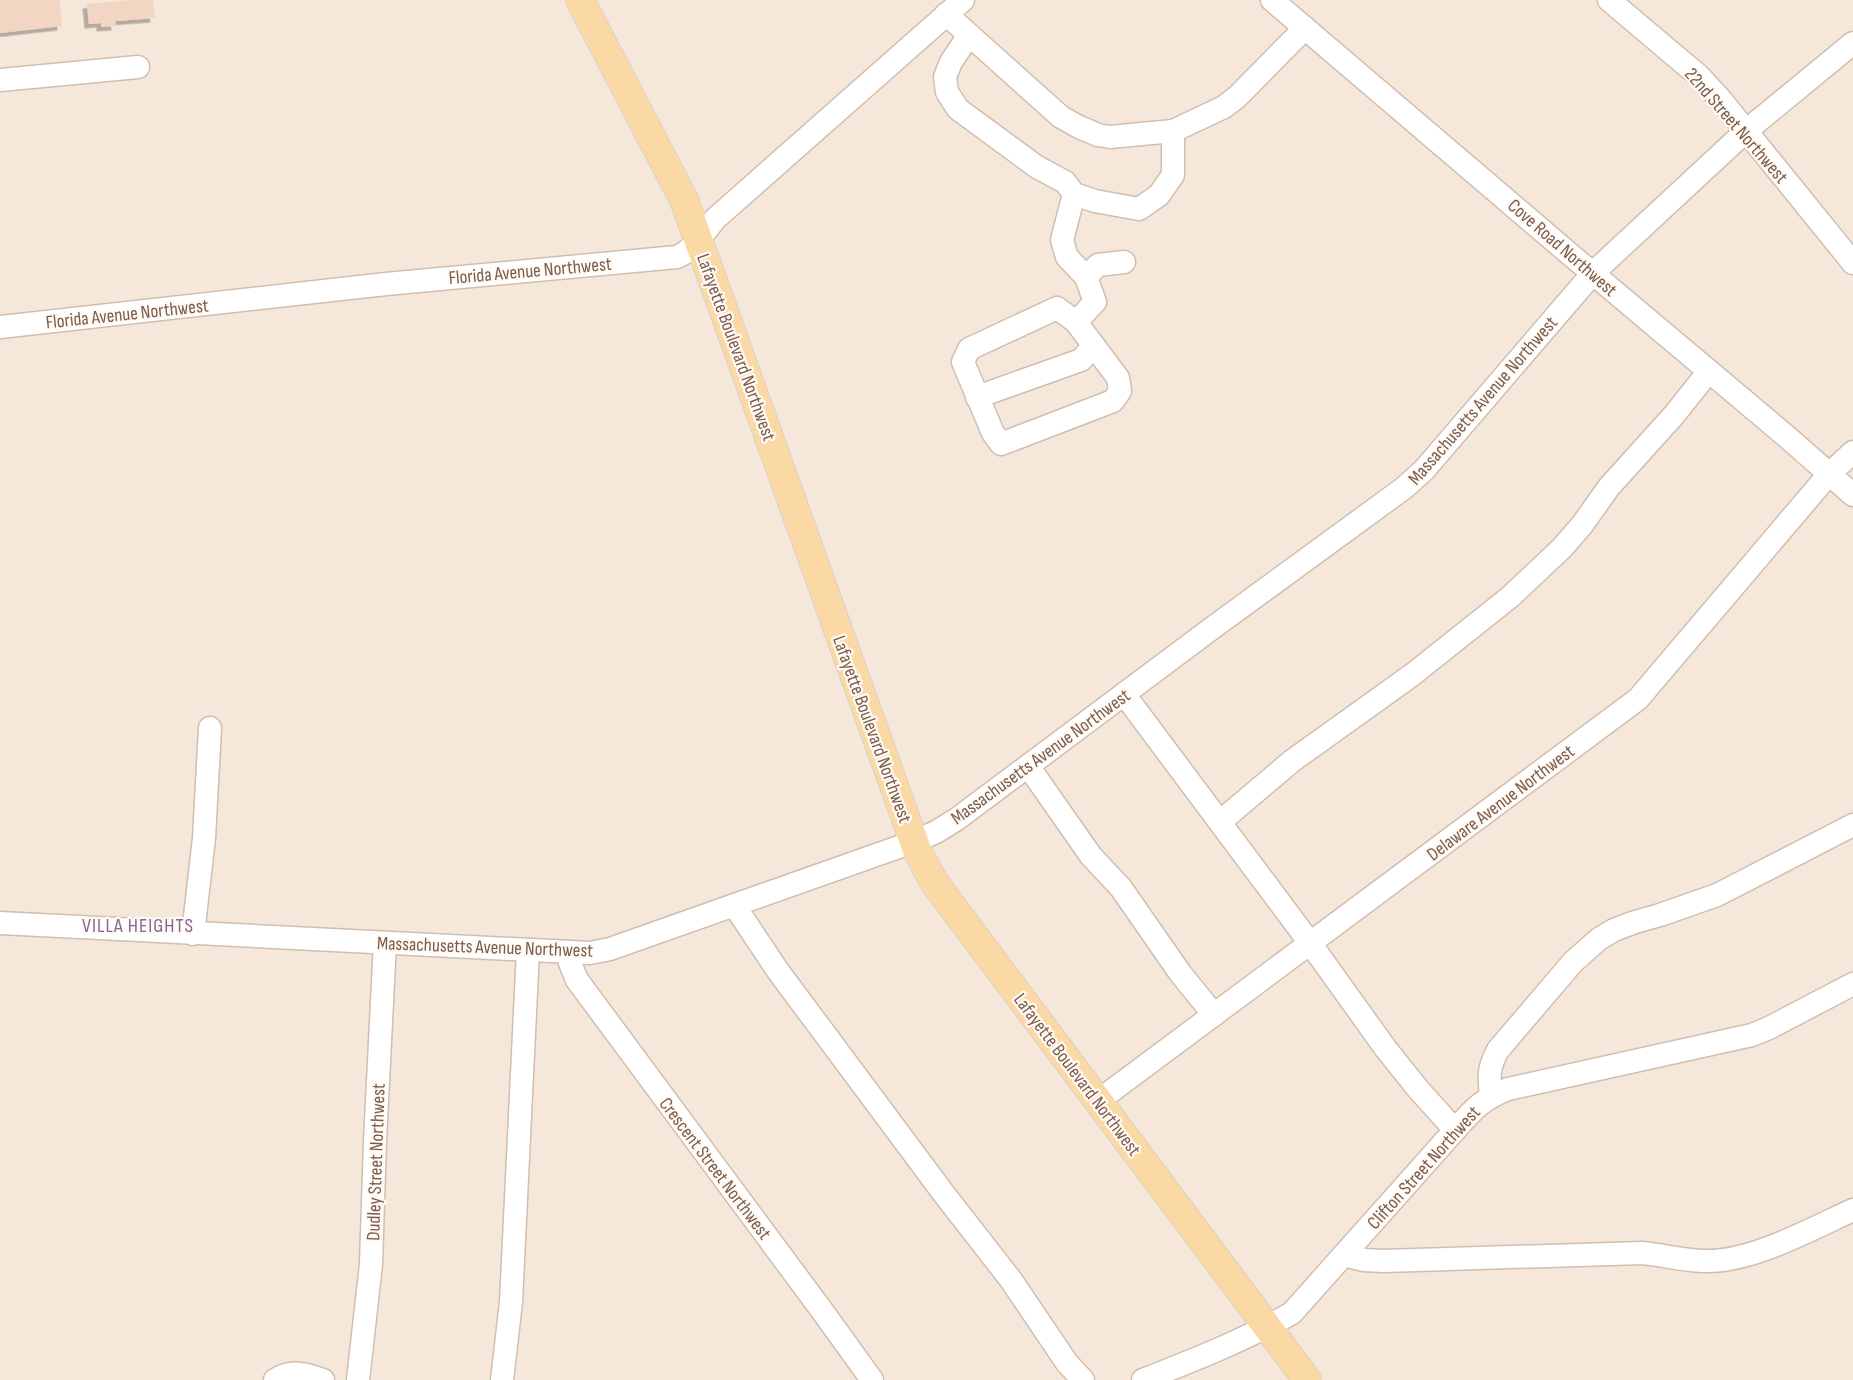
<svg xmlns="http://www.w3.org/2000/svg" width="1853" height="1380" font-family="'Sofia Sans Condensed',sans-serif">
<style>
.residential{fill:#f5e8da}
.building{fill:#f3d5c3;filter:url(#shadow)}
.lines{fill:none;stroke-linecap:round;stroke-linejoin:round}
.minor-casing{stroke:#d1beb0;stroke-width:25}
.major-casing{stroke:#dad1cd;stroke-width:30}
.minor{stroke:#fff;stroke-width:22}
.major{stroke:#fbd9a5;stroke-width:28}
.labels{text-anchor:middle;stroke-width:4.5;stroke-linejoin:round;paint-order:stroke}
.street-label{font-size:19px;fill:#7a5c4d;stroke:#fffaf3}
.neighbourhood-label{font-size:20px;letter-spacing:1px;fill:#846695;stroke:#fffaf3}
</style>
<defs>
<filter id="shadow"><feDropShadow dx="-4.5" dy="4.5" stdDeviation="0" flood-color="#0004"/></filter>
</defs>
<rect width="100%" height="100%" fill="#fdf6ec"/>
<!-- residential -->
<rect class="residential" x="0" y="0" width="1853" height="1380"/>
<!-- building -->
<g class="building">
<polygon points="0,0 60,0 62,26 0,33"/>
<polygon points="129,0 153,0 155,18 115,21 116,26 101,27 101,23 89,24 87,4"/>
</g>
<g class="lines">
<defs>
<g id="minor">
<polyline points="1272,0 1572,256 1786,436 1853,495"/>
<polyline points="1609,0 1699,76 1721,100 1853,263"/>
<polyline points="946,14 1061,117 1079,127 1098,135 1110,137 1173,131 1224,107 1237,97 1305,28"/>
<polyline points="969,35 951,62 945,77 947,92 958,109 1037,167 1065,182 1074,194 1095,201 1139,209 1159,195 1173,175 1173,131"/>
<polyline points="0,80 138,67"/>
<polyline points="1074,194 1062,240 1067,257 1086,277 1095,302 1076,322"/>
<polyline points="1086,277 1098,265 1124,262"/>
<polygon points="1057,308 1076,322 1118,378 1120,391 1113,401 1001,444 993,433 963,362 969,349"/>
<path d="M0,327L386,284L677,257C692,251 705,232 715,219L963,0"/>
<polyline points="977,397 1081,360 1094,346"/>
<polyline points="1124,694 1310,943 1386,1049 1418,1089 1455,1130"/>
<polyline points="1028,766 1091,856 1121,888 1180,973 1214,1015"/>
<polyline points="1220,822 1292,761 1412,675 1510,597 1562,548 1582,525 1609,487 1674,415 1709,371"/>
<polyline points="734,905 778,971 944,1194 1011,1280 1067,1363 1083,1380"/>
<polyline points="0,923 590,953 610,949 913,842 936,832 957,819 1211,629 1404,488 1424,470 1593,273 1746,131 1853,43"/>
<polyline points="193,934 204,838 210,728"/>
<polyline points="568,952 570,963 577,980 823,1312 872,1380"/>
<path d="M1491,1096C1489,1076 1488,1068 1498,1050L1573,962L1599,939L1614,930L1635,922L1660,915L1717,895L1853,825"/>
<polyline points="1098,1101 1638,699 1829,474 1853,452"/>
<path d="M1344,1255L1364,1260L1384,1261L1642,1253C1664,1255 1685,1261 1706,1261C1752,1262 1811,1229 1853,1210"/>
<path d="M275,1380C292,1369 306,1374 323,1380"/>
<polyline points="358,1380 371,1264 375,1141 385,943"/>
<polyline points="502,1380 511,1302 528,950"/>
<path d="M1143,1380C1194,1360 1245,1340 1292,1313L1455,1130C1473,1110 1482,1099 1508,1089L1752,1035L1769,1028L1853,984"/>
</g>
<polyline id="major" points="580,0 684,200 917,850 934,882 1307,1380"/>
</defs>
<!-- minor casing -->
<use href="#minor" class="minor-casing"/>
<!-- major casing -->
<use href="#major" class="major-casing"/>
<!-- minor -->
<use href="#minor" class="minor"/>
<!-- major -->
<use href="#major" class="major"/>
</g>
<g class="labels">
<!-- street labels -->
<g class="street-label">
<text transform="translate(1737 125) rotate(49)" y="7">22nd Street Northwest</text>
<text transform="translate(1563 247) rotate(41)" y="7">Cove Road Northwest</text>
<text transform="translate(530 270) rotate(-5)" y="7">Florida Avenue Northwest</text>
<text transform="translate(127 313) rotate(-6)" y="7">Florida Avenue Northwest</text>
<text transform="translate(737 347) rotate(70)" y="7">Lafayette Boulevard Northwest</text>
<text transform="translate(1482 400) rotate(-49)" y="7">Massachusetts Avenue Northwest</text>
<text transform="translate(873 729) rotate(70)" y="7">Lafayette Boulevard Northwest</text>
<text transform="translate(1040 756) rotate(-36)" y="7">Massachusetts Avenue Northwest</text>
<text transform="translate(1500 802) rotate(-37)" y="7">Delaware Avenue Northwest</text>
<text transform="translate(485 946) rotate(2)" y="7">Massachusetts Avenue Northwest</text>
<text transform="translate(1078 1074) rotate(53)" y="7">Lafayette Boulevard Northwest</text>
<text transform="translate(375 1162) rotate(-88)" y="7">Dudley Street Northwest</text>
<text transform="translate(1423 1167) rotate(-48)" y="7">Clifton Street Northwest</text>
<text transform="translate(716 1168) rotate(53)" y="7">Crescent Street Northwest</text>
</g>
<!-- neighbourhood labels -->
<g class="neighbourhood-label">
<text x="138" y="932">VILLA HEIGHTS</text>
</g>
</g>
</svg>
